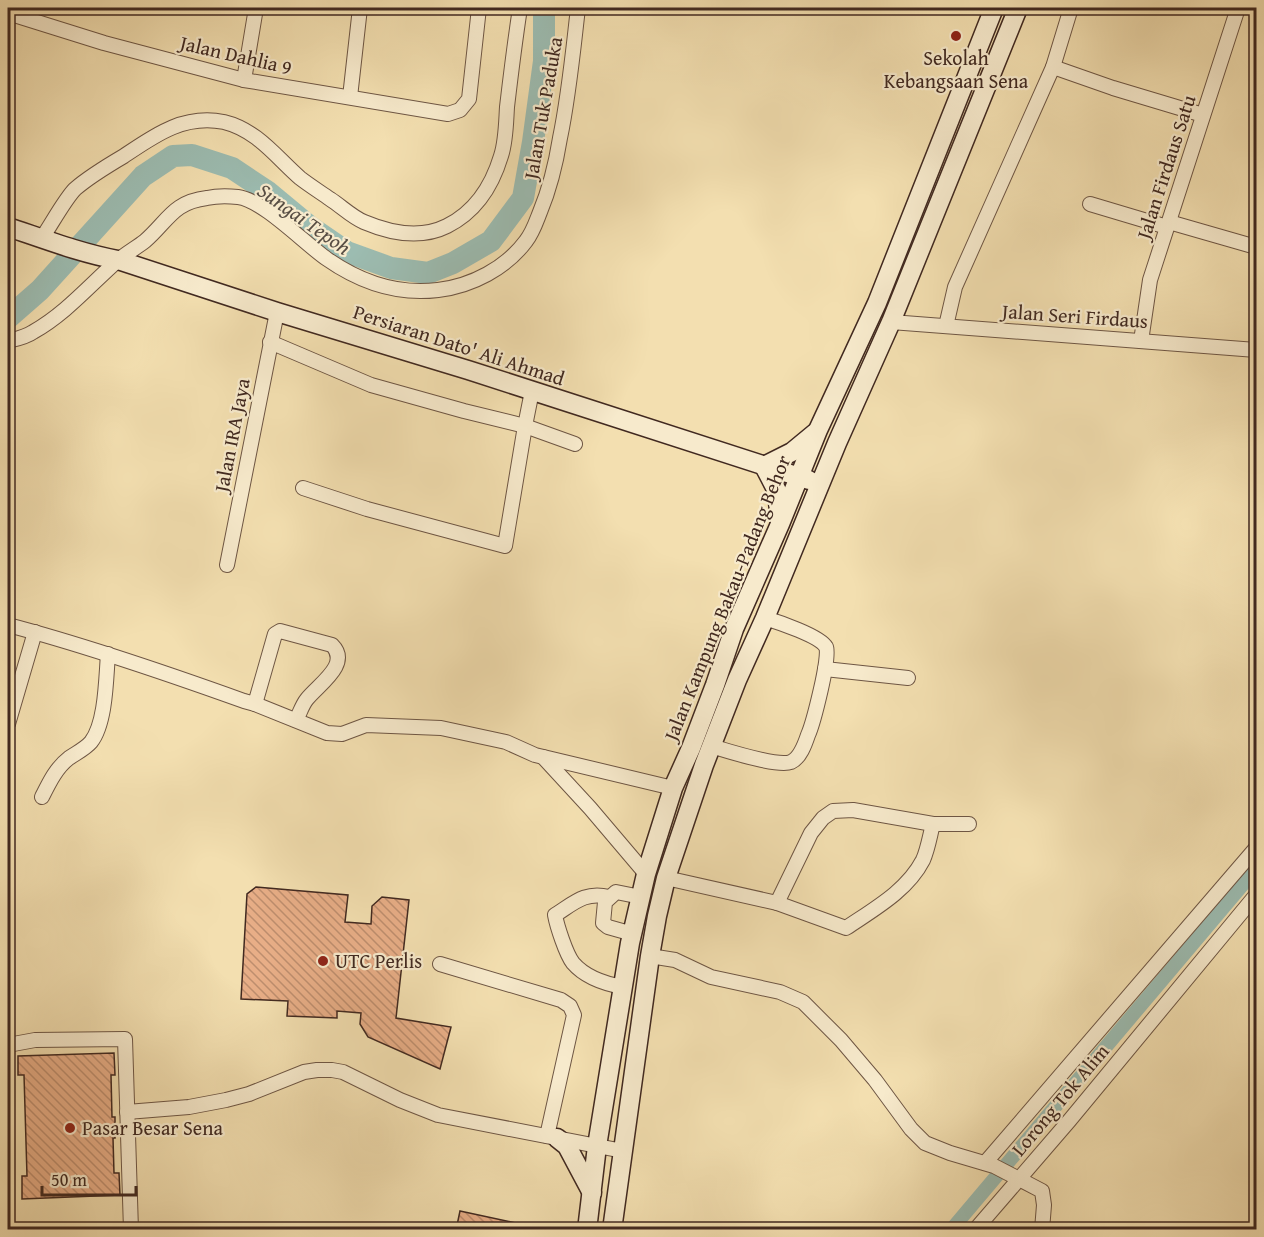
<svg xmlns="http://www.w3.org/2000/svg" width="1264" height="1237" font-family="'Gentium Book Plus',serif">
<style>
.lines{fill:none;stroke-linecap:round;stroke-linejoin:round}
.canal{stroke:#9cbcb1;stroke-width:14}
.river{stroke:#9cbcb1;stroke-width:22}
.building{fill:url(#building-back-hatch);stroke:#412920;stroke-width:1.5}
.street-casing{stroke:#6e5644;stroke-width:16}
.secondary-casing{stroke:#412920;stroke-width:21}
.street{stroke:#f7eacc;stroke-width:14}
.secondary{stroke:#f7eacc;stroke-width:18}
.poi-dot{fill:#8f2418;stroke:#f7eacc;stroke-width:2}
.labels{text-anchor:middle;stroke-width:4.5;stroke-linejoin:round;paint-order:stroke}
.street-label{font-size:20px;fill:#412920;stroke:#f7eacc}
.poi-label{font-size:20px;fill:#412920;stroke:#f7eacc;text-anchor:start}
.water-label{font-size:21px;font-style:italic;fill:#584e44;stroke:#f7eacc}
</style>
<defs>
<pattern id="building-back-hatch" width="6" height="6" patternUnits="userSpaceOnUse" patternTransform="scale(1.5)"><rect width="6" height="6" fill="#e8ae87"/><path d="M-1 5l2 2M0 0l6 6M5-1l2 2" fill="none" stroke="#be8e6e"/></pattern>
</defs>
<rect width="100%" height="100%" fill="#f3dfb0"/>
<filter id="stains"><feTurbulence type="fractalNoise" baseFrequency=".00333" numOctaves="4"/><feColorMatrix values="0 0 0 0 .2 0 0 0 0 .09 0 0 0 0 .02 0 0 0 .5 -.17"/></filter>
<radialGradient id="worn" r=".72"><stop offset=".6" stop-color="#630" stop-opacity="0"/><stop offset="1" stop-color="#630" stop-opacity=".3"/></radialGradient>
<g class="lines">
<!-- canal -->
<polyline class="canal" points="951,1230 1256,869"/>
<!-- river -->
<polyline class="river" points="8,318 40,290 143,176 173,156 192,155 232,168 268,192 309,226 347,252 391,268 428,273 453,263 491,241 523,198 533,142 544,61 544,8"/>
</g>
<!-- building -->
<g class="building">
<polygon points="256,887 348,895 345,922 371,924 372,906 382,897 409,900 396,1018 451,1027 440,1069 368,1037 360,1024 361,1013 337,1011 337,1018 287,1016 288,1001 241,999 247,894"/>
<polygon points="114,1053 115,1075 111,1075 112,1117 115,1117 115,1138 113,1138 114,1173 119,1173 120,1195 22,1199 22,1176 27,1176 24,1075 18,1075 18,1056"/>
<polygon points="460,1211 525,1225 525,1230 456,1230"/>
</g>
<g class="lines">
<defs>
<g id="street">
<polyline points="8,13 104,43 244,80 448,114 460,110 469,99 479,8"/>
<polyline points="1053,67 1113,88 1203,115"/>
<polyline points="244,80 256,8"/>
<polyline points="350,97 360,8"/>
<polyline points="1090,204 1167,227"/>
<polyline points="1169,222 1256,247"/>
<path d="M42,238C51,225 65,199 75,189C90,176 107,166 124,156C155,135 184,114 224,122C257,130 276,157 300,178C309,185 320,192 330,199C341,206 352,217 364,222C390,233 421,239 447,226C475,212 492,186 501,156C506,141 506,123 507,107C511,73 515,41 520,8"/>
<polyline points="891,322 1256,350"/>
<polyline points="946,326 955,287 1053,67 1071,8"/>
<path d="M8,341C16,339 26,337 33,332C65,314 89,286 116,262C125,254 136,248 145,241C168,221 173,202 207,198C216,196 228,196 238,197C263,200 305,244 327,259C360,282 398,295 438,290C472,286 506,268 526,241C533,232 536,222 540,212C550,188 556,163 560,138C569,95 573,51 578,8"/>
<polyline points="1141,341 1150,280 1238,8"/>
<polyline points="270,342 371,385 464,411 525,426 575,444"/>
<polyline points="303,488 367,509 505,546 525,426 532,391"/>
<polyline points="227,565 277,312"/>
<path d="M8,625C88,646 166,673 244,701L255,704L327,733L342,734L366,725L441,728L506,742L535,755L673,788"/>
<polyline points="825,669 908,678"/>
<path d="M255,704L275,634L280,631L332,645C351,664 319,684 307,699C302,705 300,713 296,720"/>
<polyline points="8,724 35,632"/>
<path d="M711,746C728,751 777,767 791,762C800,758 805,744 808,735C813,724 831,655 826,647C820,636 778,622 765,618"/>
<polyline points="543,757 590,808 646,874"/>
<path d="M42,797C49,783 56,768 69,758C76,753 85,749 91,742C106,723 106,678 108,654"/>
<polyline points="666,878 777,903 811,833 823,818 833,811 853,810 933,824 969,824"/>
<path d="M609,897C585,891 574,903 555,915C557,926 566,954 573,963C585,977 606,984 623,987"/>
<path d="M777,903L846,928C874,909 907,891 923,860C928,849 930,835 933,824"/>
<polyline points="633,934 608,927 603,923 605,902 616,892 641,897"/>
<polyline points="650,956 675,960 711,977 780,992 803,1002 841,1040 875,1080 911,1129 925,1143 950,1153 994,1166 1019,1179 1069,1121 1256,895"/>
<polyline points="440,964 561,1000 570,1006 574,1015 547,1136"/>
<polyline points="8,1045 35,1040 125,1039 131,1230"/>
<polyline points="127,1112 189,1107 226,1100 249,1094 304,1072 317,1070 332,1070 343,1072 400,1100 438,1115 623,1151"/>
<polyline points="985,1163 1256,848"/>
<polyline points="975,1230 1019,1179 1042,1191 1044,1205 1042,1230"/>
</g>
<g id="secondary">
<path d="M8,227C44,239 80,253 118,260L277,312L468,370L809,480"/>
<polyline points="764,466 792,452 815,433"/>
<polyline points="764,466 777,491 780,521"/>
<polyline points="557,1138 567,1146 592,1193"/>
<polyline points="587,1230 597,1146 630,943 646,874 673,788 691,748 715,685 734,629 780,524 818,430 877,303 994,8"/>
<polyline points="612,1230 650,956 657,916 666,878 704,765 737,680 765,618 837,443 891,322 1018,8"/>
</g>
</defs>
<!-- street casing -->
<use href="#street" class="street-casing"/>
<!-- secondary casing -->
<use href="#secondary" class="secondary-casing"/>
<!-- street -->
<use href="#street" class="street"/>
<!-- secondary -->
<use href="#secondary" class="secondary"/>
</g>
<!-- markers -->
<g class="poi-dot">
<circle cx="956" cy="36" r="6"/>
<circle cx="323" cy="961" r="6"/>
<circle cx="70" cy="1128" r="6"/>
</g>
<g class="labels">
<!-- street labels -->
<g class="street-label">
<text transform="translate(236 55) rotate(13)" y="7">Jalan Dahlia 9</text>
<text transform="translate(543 108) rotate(-80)" y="7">Jalan Tuk Paduka</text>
<text transform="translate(1166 167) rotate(-72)" y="7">Jalan Firdaus Satu</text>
<text transform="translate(1075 316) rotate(4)" y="7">Jalan Seri Firdaus</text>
<text transform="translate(459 345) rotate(18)" y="7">Persiaran Dato' Ali Ahmad</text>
<text transform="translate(232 435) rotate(-79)" y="7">Jalan IRA Jaya</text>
<text transform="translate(727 598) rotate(-68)" y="7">Jalan Kampung Bakau-Padang Behor</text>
<text transform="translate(1060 1100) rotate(-50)" y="7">Lorong Tok Alim</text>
</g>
<!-- poi labels -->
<g class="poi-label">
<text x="956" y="65" text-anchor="middle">Sekolah<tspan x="956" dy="23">Kebangsaan Sena</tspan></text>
<text x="335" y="968">UTC Perlis</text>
<text x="82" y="1135">Pasar Besar Sena</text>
</g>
<!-- water labels -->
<g class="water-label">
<text transform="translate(304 219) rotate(35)" y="7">Sungai Tepoh</text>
</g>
</g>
<!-- margin -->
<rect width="1264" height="1237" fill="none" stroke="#f3dfb0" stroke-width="30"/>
<rect x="9" y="9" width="1246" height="1219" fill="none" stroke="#412920" stroke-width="3"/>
<rect x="15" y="15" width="1234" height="1207" fill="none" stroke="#412920" stroke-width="1.5"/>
<!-- scale -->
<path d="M42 1186v9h94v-9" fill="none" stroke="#412920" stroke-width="3"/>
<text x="51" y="1186" font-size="18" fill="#412920" stroke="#f7eacc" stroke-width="4.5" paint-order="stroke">50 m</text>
<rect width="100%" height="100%" filter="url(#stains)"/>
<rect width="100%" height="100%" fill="url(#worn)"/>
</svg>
